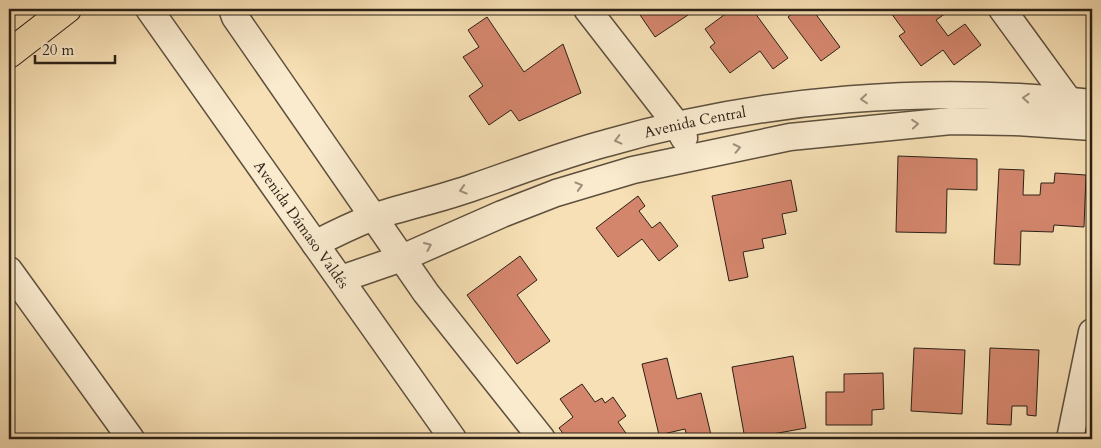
<svg xmlns="http://www.w3.org/2000/svg" width="1101" height="448" font-family="Cardo,serif">
<style>
.building{fill:#d4866d;stroke:#2b2017}
.lines{fill:none;stroke-linecap:round;stroke-linejoin:round}
.minor-casing{stroke:#5e503e;stroke-width:29}
.major-casing{stroke:#2b2017;stroke-width:30}
.minor{stroke:#faebcf;stroke-width:26}
.major{stroke:#f7e0b5;stroke-width:28}
.oneway{stroke:#9d907c}
.labels{text-anchor:middle;stroke-width:4;stroke-linejoin:round;paint-order:stroke}
.street-label{font-size:15px;fill:#2b2017;stroke:#faebcf}
</style>
<rect width="100%" height="100%" fill="#f7e0b5"/>
<filter id="stains"><feTurbulence type="fractalNoise" baseFrequency=".004" numOctaves="4"/><feColorMatrix values="0 0 0 0 .2 0 0 0 0 .09 0 0 0 0 .02 0 0 0 .5 -.17"/></filter>
<radialGradient id="worn" r=".72"><stop offset=".6" stop-color="#630" stop-opacity="0"/><stop offset="1" stop-color="#630" stop-opacity=".3"/></radialGradient>
<!-- building -->
<g class="building">
<polygon points="636,9 697,9 655,37"/>
<polygon points="732,9 752,9 788,58 773,69 760,51 730,73 710,47 715,43 705,29"/>
<polygon points="792,9 812,9 840,47 821,61 788,17 794,12"/>
<polygon points="888,9 952,9 936,20 948,36 965,24 981,45 954,65 943,50 921,66 899,36 905,32"/>
<polygon points="487,17 524,72 563,44 581,93 519,121 511,110 489,125 469,96 483,86 463,57 479,47 468,30"/>
<polygon points="898,156 977,159 977,190 947,189 946,233 896,232"/>
<polygon points="999,169 1024,170 1023,195 1040,195 1041,183 1054,183 1055,173 1086,175 1084,227 1054,225 1053,232 1021,231 1020,265 994,264"/>
<polygon points="791,180 797,211 782,214 786,234 762,239 764,248 743,252 748,277 729,281 712,196"/>
<polygon points="638,196 645,206 639,211 652,228 660,222 678,246 659,261 642,239 618,257 596,228"/>
<polygon points="520,256 537,280 517,295 550,341 517,364 467,295"/>
<polygon points="914,348 965,350 962,414 911,411"/>
<polygon points="990,348 1039,350 1036,416 1027,415 1027,406 1012,406 1011,425 987,424"/>
<polygon points="793,356 806,428 745,439 732,367"/>
<polygon points="667,358 677,399 701,393 712,439 688,439 685,429 659,435 642,364"/>
<polygon points="883,373 884,409 872,410 872,425 826,425 826,392 844,392 844,374"/>
<polygon points="582,384 595,402 602,398 605,403 613,397 626,416 618,422 630,439 567,439 559,428 573,417 560,399"/>
</g>
<g class="lines">
<defs>
<g id="minor">
<path id="s1" d="M149,9L453,439"/>
<polyline points="232,9 235,17 426,293 542,439"/>
<polyline points="587,9 677,125 684,138"/>
<polyline points="1002,9 1069,101 1068,111"/>
<path id="s2" d="M315,244C334,234 353,225 373,217C406,206 441,199 474,187C518,172 561,155 607,143C763,98 931,85 1092,103"/>
<polyline points="9,270 131,439"/>
<polyline points="341,279 402,258 502,214 556,193 633,170 790,137 951,121 1015,122 1092,127"/>
<polyline points="1070,439 1092,332"/>
</g>
<polyline id="major" points="9,54 67,9"/>
</defs>
<!-- minor casing -->
<use href="#minor" class="minor-casing"/>
<!-- major casing -->
<use href="#major" class="major-casing"/>
<!-- minor -->
<use href="#minor" class="minor"/>
<!-- major -->
<use href="#major" class="major"/>
</g>
<!-- one-way arrows -->
<defs><path id="oneway-chevron" d="M-2-3.5L2.5 0L-2 3.5" fill="none" stroke-width="1.6" stroke-linecap="round" stroke-linejoin="round" transform="scale(1.25)"/></defs>
<g class="oneway">
<use href="#oneway-chevron" transform="translate(1026 98) rotate(-176)"/>
<use href="#oneway-chevron" transform="translate(864 99) rotate(175)"/>
<use href="#oneway-chevron" transform="translate(915 124) rotate(-5)"/>
<use href="#oneway-chevron" transform="translate(618 140) rotate(166)"/>
<use href="#oneway-chevron" transform="translate(737 148) rotate(-12)"/>
<use href="#oneway-chevron" transform="translate(579 186) rotate(-16)"/>
<use href="#oneway-chevron" transform="translate(463 190) rotate(163)"/>
<use href="#oneway-chevron" transform="translate(428 246) rotate(-24)"/>
</g>
<g class="labels">
<!-- street labels -->
<g class="street-label">
<text dy="5" stroke="none"><textPath href="#s2" startOffset="400">Avenida Central</textPath></text>
<text dy="5" stroke="none"><textPath href="#s1" startOffset="264">Avenida Dámaso Valdés</textPath></text>
</g>
</g>
<!-- margin -->
<rect width="1101" height="448" fill="none" stroke="#f7e0b5" stroke-width="30"/>
<rect x="10" y="10" width="1081" height="428" fill="none" stroke="#2b2017" stroke-width="2.5"/>
<rect x="15" y="15" width="1071" height="418" fill="none" stroke="#2b2017"/>
<!-- scale -->
<path d="M35 55v8h80v-8" fill="none" stroke="#2b2017" stroke-width="2.5"/>
<text x="42" y="55" font-size="15" fill="#2b2017" stroke="#faebcf" stroke-width="4" paint-order="stroke">20 m</text>
<rect width="100%" height="100%" filter="url(#stains)"/>
<rect width="100%" height="100%" fill="url(#worn)"/>
</svg>
